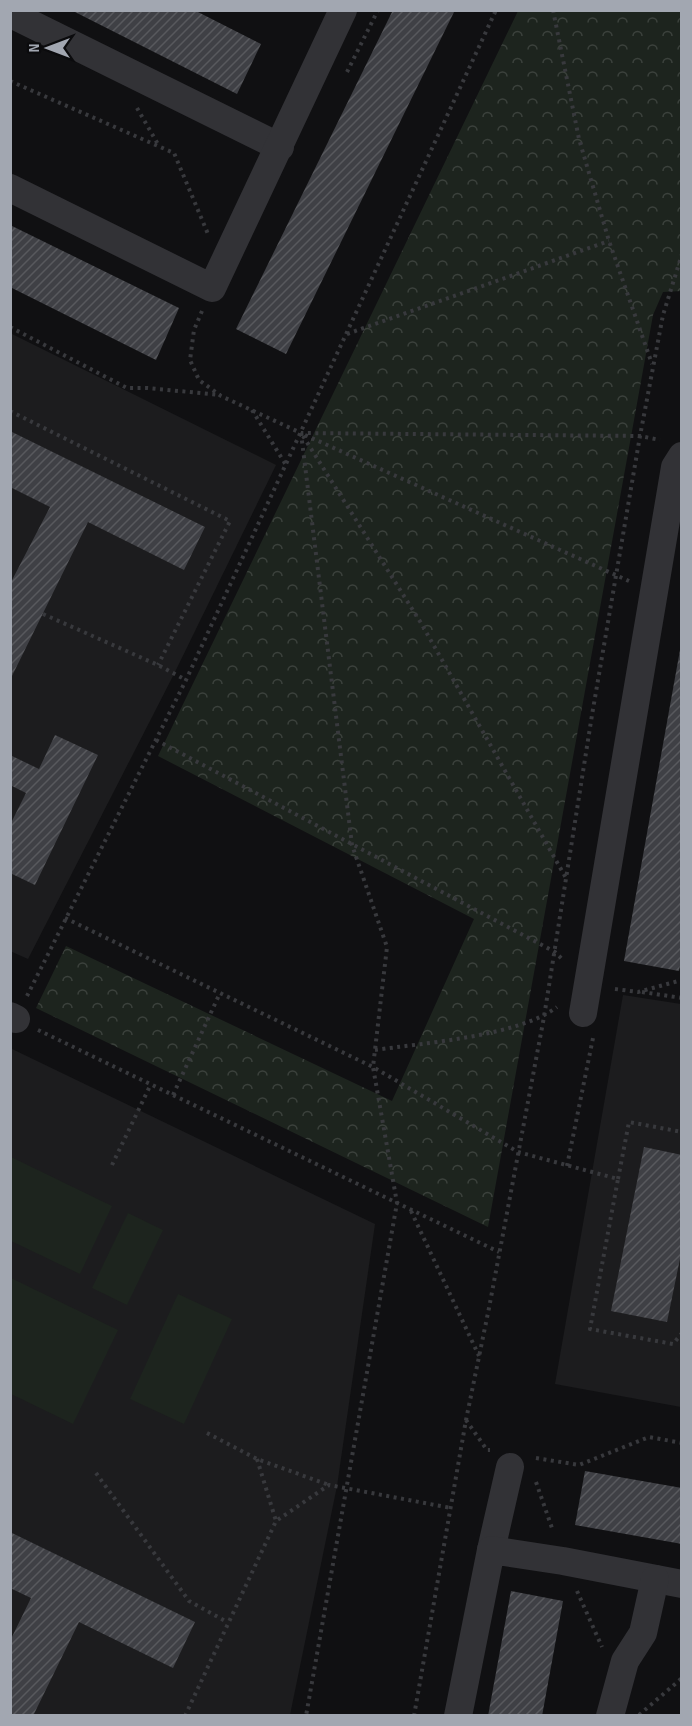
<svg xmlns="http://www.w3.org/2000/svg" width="692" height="1726" font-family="'Sofia Sans Condensed',sans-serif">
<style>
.built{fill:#1c1c1e}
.forest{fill:url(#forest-crowns)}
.garden{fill:#1d241e}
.building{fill:url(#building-hatch)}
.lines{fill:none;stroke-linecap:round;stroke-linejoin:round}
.path{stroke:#38393d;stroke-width:4;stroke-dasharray:3 4.5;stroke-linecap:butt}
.minor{stroke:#323236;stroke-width:28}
</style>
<defs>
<pattern id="forest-crowns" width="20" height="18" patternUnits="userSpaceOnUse" patternTransform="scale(1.5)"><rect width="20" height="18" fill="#1d241e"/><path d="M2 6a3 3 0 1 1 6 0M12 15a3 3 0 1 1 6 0" fill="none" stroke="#3b413c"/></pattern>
<pattern id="building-hatch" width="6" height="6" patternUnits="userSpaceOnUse" patternTransform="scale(1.5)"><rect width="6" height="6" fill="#3f4045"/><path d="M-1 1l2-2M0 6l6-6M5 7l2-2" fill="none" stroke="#58595d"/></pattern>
</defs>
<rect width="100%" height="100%" fill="#101012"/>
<!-- built -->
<g class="built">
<polygon points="10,333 276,465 174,674 28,959 10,951"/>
<polygon points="623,995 681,1004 681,1407 555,1384"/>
<polygon points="10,1048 375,1224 337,1486 290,1715 11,1715"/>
</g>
<!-- forest -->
<polygon class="forest" points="518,11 681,11 682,291 663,292 653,315 488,1227 36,1008 66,946 392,1101 474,919 158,756"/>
<!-- garden -->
<g class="garden">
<polygon points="11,1157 112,1206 80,1274 11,1241"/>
<polygon points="128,1213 163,1230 127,1305 92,1288"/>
<polygon points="11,1278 118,1330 73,1424 11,1394"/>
<polygon points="178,1294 232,1319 184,1424 130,1399"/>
</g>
<!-- building -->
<g class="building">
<polygon points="71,10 194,10 261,44 237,94"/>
<polygon points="393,10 455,10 286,354 236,329"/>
<polygon points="10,225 179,308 156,360 10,287"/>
<polygon points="10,431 205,527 184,570 88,522 10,680 10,584 50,507 10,487"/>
<polygon points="680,650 682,956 679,971 624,961"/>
<polygon points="55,735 98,755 35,885 10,873 10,825 26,793 10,785 10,755 39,769"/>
<polygon points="644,1147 682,1155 682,1249 667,1322 611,1311"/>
<polygon points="585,1471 682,1488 682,1544 575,1525"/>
<polygon points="10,1532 195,1622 173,1668 79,1622 33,1716 10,1716 10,1641 31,1598 10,1588"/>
<polygon points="511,1591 563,1601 542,1716 488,1716"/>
</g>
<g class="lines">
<!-- path -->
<g class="path">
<polyline points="553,10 579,139 609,241 652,364"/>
<polyline points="347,72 378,10"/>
<polyline points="10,81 174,153 208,234"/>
<polyline points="137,108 159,146"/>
<polyline points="202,311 194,330 190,360 199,380 221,396 301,433 640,436 660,440"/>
<polyline points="10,327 127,388 147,388 221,395"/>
<polyline points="347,334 609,241"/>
<polyline points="252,410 286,465"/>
<polyline points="10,411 230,521 158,665"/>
<polyline points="301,433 352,845 387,947 373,1067 397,1203 306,1716"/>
<polyline points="305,435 629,581"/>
<polyline points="303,436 421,623 566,878"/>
<polyline points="43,614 158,665 186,680"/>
<polyline points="156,740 555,952 564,961"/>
<polyline points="65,918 373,1067 518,1152 618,1179 590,1329 673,1344 682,1333"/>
<polyline points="615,989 638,992 682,980"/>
<polyline points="642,992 682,998"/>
<polyline points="27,996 186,680 496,10"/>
<polyline points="38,1030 499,1252"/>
<path d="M375,1050C424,1043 519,1036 557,1007"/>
<polyline points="173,1095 220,993"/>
<polyline points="112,1165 151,1084"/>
<polyline points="567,1166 593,1038"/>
<polyline points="618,1179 629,1122 682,1132"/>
<polyline points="411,1211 479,1356"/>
<polyline points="466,1420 487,1450 490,1450"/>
<polyline points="207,1433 257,1459 329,1485"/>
<polyline points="536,1458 579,1465 649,1437 682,1443"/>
<polyline points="257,1459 276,1521"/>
<polyline points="96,1473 189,1601 227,1622"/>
<polyline points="536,1482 553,1531"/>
<polyline points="577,1591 602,1647"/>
<polyline points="639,1715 682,1678"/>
<polyline points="185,1716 276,1521 329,1485 451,1508"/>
<polyline points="414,1716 466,1420 489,1308 544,1017 592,715 640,436 663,315 682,254"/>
</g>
<!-- minor -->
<g class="minor">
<polyline points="11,14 280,147"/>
<polyline points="10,188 212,288 343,10"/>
<polyline points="583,1013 675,467 682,456"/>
<polyline points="10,1016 16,1019"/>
<polyline points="491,1550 510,1467"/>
<polyline points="458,1716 491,1550 563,1561 682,1584"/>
<polyline points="610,1716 625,1661 643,1633 655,1579"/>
</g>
</g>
<!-- border -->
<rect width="692" height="1726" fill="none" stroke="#a2a7b1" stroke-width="24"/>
<!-- north arrow -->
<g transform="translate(48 48) rotate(270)" stroke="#0b0b0d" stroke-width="4.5" paint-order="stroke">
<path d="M0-4.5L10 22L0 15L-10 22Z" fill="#a2a7b1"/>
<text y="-9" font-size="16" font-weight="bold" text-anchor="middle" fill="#a2a7b1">N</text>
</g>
</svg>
